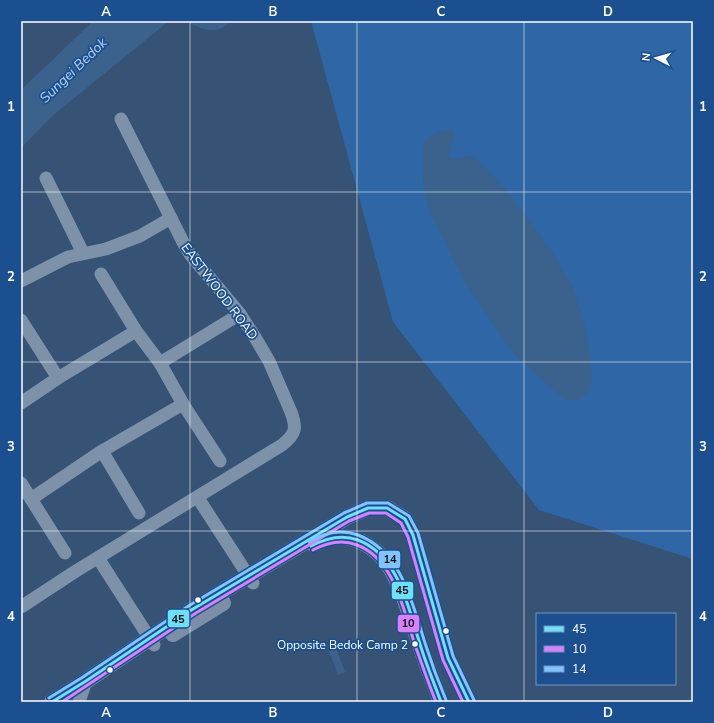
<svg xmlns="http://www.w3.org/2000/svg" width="714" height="723" font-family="'Nunito Sans',sans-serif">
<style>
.green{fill:#2f66a5}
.water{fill:#3b618d}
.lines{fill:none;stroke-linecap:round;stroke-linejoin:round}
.minor{stroke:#7d92a8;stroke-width:13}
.major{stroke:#7d8ea7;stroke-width:16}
.bus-1-casing{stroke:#1b4f8f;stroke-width:6}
.bus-2-casing{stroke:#1b4f8f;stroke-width:6}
.bus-3-casing{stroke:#1b4f8f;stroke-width:6}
.bus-1{stroke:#6ddff8;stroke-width:3}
.bus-2{stroke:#d880ff;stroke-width:3}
.bus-3{stroke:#80c4ff;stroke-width:3}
.grid{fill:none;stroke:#fff;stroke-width:1;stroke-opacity:0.55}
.bus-dot{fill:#fff;stroke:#1b4f8f;stroke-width:1.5}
.labels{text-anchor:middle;stroke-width:3.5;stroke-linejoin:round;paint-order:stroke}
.bus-label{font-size:12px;fill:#fff;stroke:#1b4f8f;text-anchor:end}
.street-label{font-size:13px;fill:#fff;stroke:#1b4f8f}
.water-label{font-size:14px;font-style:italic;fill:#b5d3f5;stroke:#1b4f8f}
.line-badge{stroke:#1b4f8f;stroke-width:1.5}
.pale-badge-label{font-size:11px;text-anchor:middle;font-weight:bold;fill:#111}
.neatline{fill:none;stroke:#fff;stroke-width:1.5}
.grid-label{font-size:13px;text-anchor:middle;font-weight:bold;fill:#fff}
</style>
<rect width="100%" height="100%" fill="#365274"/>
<!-- green -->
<polygon class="green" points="311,21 693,21 693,559 539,510 393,322"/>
<!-- water -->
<g class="water">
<polygon points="93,21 169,21 51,117 21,148 21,90"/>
<path d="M184,21H231C214,38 202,28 184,21Z"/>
<path d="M451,129L455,135L448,155L449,158C455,160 465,156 473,156L502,186L531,222L559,263L573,287L584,322L589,347L592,376L590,390L579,400H565L514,354L464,281L431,214L425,195L423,180V144C432,134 437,131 451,129Z"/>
<polygon points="334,643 345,672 338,675 327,646"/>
</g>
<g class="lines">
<!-- minor -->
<g class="minor">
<polyline points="46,178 83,253"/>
<polyline points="101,274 136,331 160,363 183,404 220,461"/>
<polyline points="21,281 68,257 106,249 140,236 171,218"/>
<polyline points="21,320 58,378"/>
<polyline points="160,363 240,314"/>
<polyline points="21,403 58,378 136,331"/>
<polyline points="102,451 139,513"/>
<polyline points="21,483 65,553"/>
<polyline points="198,498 253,583"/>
<polyline points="31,499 102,451 183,404"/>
<polyline points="98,558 154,645"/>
<path d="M21,607L76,571L282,445C296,434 297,428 291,412L269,361L256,339L240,314L190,254L184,244L121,119"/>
<polyline points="79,702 86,681"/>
</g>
<!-- major -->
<g class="major">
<path d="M314,544C325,537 337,535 350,538C396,549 404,600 418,639C425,660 433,681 441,702"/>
<polyline points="173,634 223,603"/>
<polyline points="52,702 86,681 193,609 347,517 368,508 387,508 405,519 413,535 448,658 469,702"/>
</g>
<defs>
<g id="bus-1">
<path d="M311,546C326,538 342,534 358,540C399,556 408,607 420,644C426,664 434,683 441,702"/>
<polyline points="52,702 86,681 193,609 347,517 368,508 387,508 405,519 413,535 448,658 469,702"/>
</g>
<g id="bus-2">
<path d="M313,550C328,542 342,539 357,545C394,559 403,608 414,642C421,662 428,682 436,702"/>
<polyline points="62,702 196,613 349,521 369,513 386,513 401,523 408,537 443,660 463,702"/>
</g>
<g id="bus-3">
<path d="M309,542C324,533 341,529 358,535C402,552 412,603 425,643C431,662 438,681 446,700"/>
<polyline points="49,698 83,677 190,605 344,513 367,503 388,503 409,516 418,533 453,656 474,700"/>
</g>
</defs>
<!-- bus-1 casing -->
<use href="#bus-1" class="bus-1-casing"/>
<!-- bus-2 casing -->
<use href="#bus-2" class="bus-2-casing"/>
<!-- bus-3 casing -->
<use href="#bus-3" class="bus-3-casing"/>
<!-- bus-1 -->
<use href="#bus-1" class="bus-1"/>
<!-- bus-2 -->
<use href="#bus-2" class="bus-2"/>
<!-- bus-3 -->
<use href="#bus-3" class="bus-3"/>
</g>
<!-- grid -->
<path class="grid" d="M190,21V702M357,21V702M524,21V702M21,192H693M21,362H693M21,531H693"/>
<!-- markers -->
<g class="bus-dot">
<circle cx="198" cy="600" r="3.5"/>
<circle cx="446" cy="631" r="3.5"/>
<circle cx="415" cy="644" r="3.5"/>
<circle cx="110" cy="670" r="3.5"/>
</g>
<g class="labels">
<!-- bus labels -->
<g class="bus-label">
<text x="408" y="649">Opposite Bedok Camp 2</text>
</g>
<!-- street labels -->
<g class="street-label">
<text transform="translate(220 291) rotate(53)" y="5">EASTWOOD ROAD</text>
</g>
<!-- water labels -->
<g class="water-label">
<text transform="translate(73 70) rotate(-44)" y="5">Sungei Bedok</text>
</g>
</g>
<g class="line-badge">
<rect x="378" y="550" width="23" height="19" rx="4" fill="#80c4ff"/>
<rect x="391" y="581" width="23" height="19" rx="4" fill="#6ddff8"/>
<rect x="167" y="609" width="23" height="19" rx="4" fill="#6ddff8"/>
<rect x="397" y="614" width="23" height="19" rx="4" fill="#d880ff"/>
</g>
<g class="pale-badge-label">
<text x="390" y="563">14</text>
<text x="402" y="594">45</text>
<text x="178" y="623">45</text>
<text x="408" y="627">10</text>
</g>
<!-- border -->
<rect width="714" height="723" fill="none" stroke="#1b4f8f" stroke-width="44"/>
<!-- legend -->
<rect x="536" y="613" width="140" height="72" fill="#1b4f8f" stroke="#7695bc"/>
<rect x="544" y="626" width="20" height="6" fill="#6ddff8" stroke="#7695bc"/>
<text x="572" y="633" font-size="12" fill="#ffffff">45</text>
<rect x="544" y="646" width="20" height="6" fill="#d880ff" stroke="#7695bc"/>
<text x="572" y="653" font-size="12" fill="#ffffff">10</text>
<rect x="544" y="666" width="20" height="6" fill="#80c4ff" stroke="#7695bc"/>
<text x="572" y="673" font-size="12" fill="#ffffff">14</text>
<!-- north arrow -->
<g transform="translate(656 58) rotate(276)" stroke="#1b4f8f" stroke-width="3" paint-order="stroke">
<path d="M0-3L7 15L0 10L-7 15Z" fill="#ffffff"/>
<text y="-6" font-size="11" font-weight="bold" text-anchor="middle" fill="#ffffff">N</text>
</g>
<rect x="22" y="22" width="670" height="679" class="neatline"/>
<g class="grid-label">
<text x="106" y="16">A</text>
<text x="273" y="16">B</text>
<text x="441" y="16">C</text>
<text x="608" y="16">D</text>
<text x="11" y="111">1</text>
<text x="703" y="111">1</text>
<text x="11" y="281">2</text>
<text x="703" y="281">2</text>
<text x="11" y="451">3</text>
<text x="703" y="451">3</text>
<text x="11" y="621">4</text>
<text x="703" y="621">4</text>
<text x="106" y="717">A</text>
<text x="273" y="717">B</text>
<text x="441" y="717">C</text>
<text x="608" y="717">D</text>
</g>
</svg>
